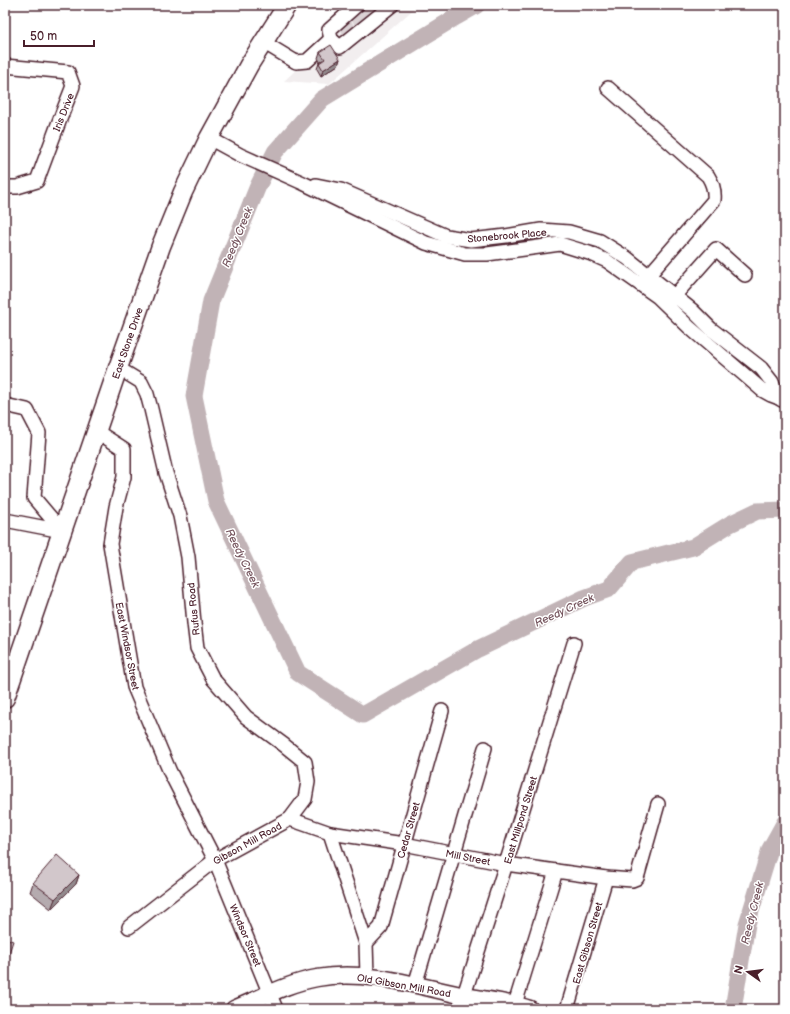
<svg xmlns="http://www.w3.org/2000/svg" width="790" height="1014" font-family="'Balsamiq Sans',sans-serif">
<style>
.built{fill:#f2eeef}
.lines{fill:none;stroke-linecap:round;stroke-linejoin:round}
.river{stroke:#c1b3b6;stroke-width:17}
.minor-tunnel{stroke:#dbd2d5;stroke-width:13;stroke-dasharray:13 6;stroke-linecap:butt}
.minor-casing{stroke:#4a1f2b;stroke-width:16}
.major-casing{stroke:#4a1f2b;stroke-width:19}
.highway-casing{stroke:#4a1f2b;stroke-width:21}
.minor{stroke:#fff;stroke-width:13}
.major{stroke:#fff;stroke-width:16}
.highway{stroke:#fff;stroke-width:18}
.wall{fill:#b5abaf;stroke:#4a1f2b}
.shaded-wall{fill:#938b8e;stroke:#4a1f2b}
.building{fill:#d2c7cb;stroke:#4a1f2b}
.labels{text-anchor:middle;stroke-width:3;stroke-linejoin:round;paint-order:stroke}
.street-label{font-size:10px;fill:#4a1f2b;stroke:#fff}
.water-label{font-size:11px;font-style:italic;fill:#74535c;stroke:#fff}
</style>
<rect width="100%" height="100%" fill="#fff"/>
<filter id="ink" filterUnits="userSpaceOnUse"><feTurbulence type="fractalNoise" baseFrequency=".025" numOctaves="2"/><feDisplacementMap in="SourceGraphic" scale="8" xChannelSelector="R" yChannelSelector="G"/><feConvolveMatrix kernelMatrix="1 2 1 2 8 2 1 2 1" color-interpolation-filters="sRGB"/></filter>
<g filter="url(#ink)">
<!-- built -->
<polygon class="built" points="365,5 434,5 417,6 329,84 284,81"/>
<g class="lines">
<!-- river -->
<g class="river">
<polyline points="477,5 456,17 322,99 275,152 258,186 211,301 194,396 216,501 298,673 363,715 478,649 584,598 609,589 632,562 693,547 730,524 757,511 785,510"/>
<polyline points="733,1009 747,924 770,849 785,822"/>
</g>
<!-- minor-tunnel -->
<g class="minor-tunnel">
<polyline points="366,5 371,15"/>
<polyline points="356,13 361,23"/>
<polyline points="345,22 349,32"/>
</g>
<defs>
<g id="minor">
<polyline points="357,5 329,30 331,39 340,47 392,5"/>
<polyline points="263,42 296,62 307,61 331,39"/>
<polyline points="5,66 68,72 73,86 60,119 37,181 17,187 5,187"/>
<path d="M608,88L708,176C713,184 715,191 714,200L643,282"/>
<polyline points="209,138 240,155 303,183 426,243 465,254 487,254 539,247 560,244 589,253 607,261 658,297 689,327 762,390 771,395 779,398"/>
<polyline points="316,185 341,190 446,236 471,240 506,236 541,230 569,232 600,241 627,258 692,310 711,329 761,368 772,382 779,398 782,400"/>
<polyline points="669,302 716,249 745,275"/>
<polyline points="118,368 141,382 147,394 151,409 166,473 180,516 188,557 194,623 197,648 213,679 246,717 284,745 305,762 308,782 305,799 290,819"/>
<polyline points="5,405 27,410 39,433 34,498 62,531"/>
<polyline points="96,431 124,449 124,477 116,507 110,544 134,687 170,772 215,860 276,1009"/>
<polyline points="5,520 62,531"/>
<polyline points="330,833 404,844 506,864 606,878 632,880 637,878 658,804"/>
<polyline points="129,927 215,860 290,819 330,833 366,943 367,976"/>
<polyline points="366,943 381,927 442,711"/>
<polyline points="415,985 485,748"/>
<polyline points="515,1004 556,871"/>
<polyline points="460,1009 464,995 506,864 574,643"/>
<polyline points="567,1009 606,878"/>
</g>
<path id="major" d="M234,1009C261,998 288,983 317,978C366,969 417,986 465,996C487,1000 509,1002 530,1009"/>
<polyline id="highway" points="5,698 118,368 161,246 183,192 209,138 249,65 287,5"/>
</defs>
<!-- minor casing -->
<use href="#minor" class="minor-casing"/>
<!-- major casing -->
<use href="#major" class="major-casing"/>
<!-- highway casing -->
<use href="#highway" class="highway-casing"/>
<!-- minor -->
<use href="#minor" class="minor"/>
<!-- major -->
<use href="#major" class="major"/>
<!-- highway -->
<use href="#highway" class="highway"/>
</g>
<!-- wall -->
<g class="wall">
<polygon points="320,52 340,59 338,65 321,76 317,69 319,63 320,62 318,58"/>
<polygon points="79,875 76,884 51,909 30,892 33,883"/>
</g>
<!-- shaded-wall -->
<g class="shaded-wall">
<polygon points="340,59 338,65 321,76 323,70"/>
<polygon points="79,875 76,884 51,909 55,899"/>
</g>
<!-- building -->
<g class="building">
<polygon points="331,45 340,59 323,70 319,63 325,59 320,52"/>
<polygon points="57,855 79,875 55,899 33,883"/>
<polygon points="5,938 13,941 5,965"/>
</g>
</g>
<g class="labels">
<!-- street labels -->
<g class="street-label">
<text transform="translate(63 112) rotate(-68)" y="4">Iris Drive</text>
<text transform="translate(507 235) rotate(-5)" y="4">Stonebrook Place</text>
<text transform="translate(127 343) rotate(-71)" y="4">East Stone Drive</text>
<text transform="translate(193 609) rotate(-96)" y="4">Rufus Road</text>
<text transform="translate(128 646) rotate(79)" y="4">East Windsor Street</text>
<text transform="translate(520 820) rotate(-73)" y="4">East Millpond Street</text>
<text transform="translate(408 830) rotate(-74)" y="4">Cedar Street</text>
<text transform="translate(247 843) rotate(-29)" y="4">Gibson Mill Road</text>
<text transform="translate(468 857) rotate(11)" y="4">Mill Street</text>
<text transform="translate(246 935) rotate(67)" y="4">Windsor Street</text>
<text transform="translate(587 943) rotate(-74)" y="4">East Gibson Street</text>
<text transform="translate(404 985) rotate(10)" y="4">Old Gibson Mill Road</text>
</g>
<!-- water labels -->
<g class="water-label">
<text transform="translate(237 237) rotate(-68)" y="4">Reedy Creek</text>
<text transform="translate(243 558) rotate(64)" y="4">Reedy Creek</text>
<text transform="translate(564 610) rotate(-25)" y="4">Reedy Creek</text>
<text transform="translate(752 913) rotate(-76)" y="4">Reedy Creek</text>
</g>
</g>
<!-- margin -->
<rect width="790" height="1014" fill="none" stroke="#fff" stroke-width="20"/>
<rect x="10" y="10" width="770" height="994" fill="none" stroke="#4a1f2b" stroke-width="1.5" filter="url(#ink)"/>
<!-- north arrow -->
<g transform="translate(748 972) rotate(284)" stroke="#ffffff" stroke-width="3" paint-order="stroke">
<path d="M0-3L7 15L0 10L-7 15Z" fill="#4a1f2b"/>
<text y="-6" font-size="11" font-weight="bold" text-anchor="middle" fill="#4a1f2b">N</text>
</g>
<!-- scale -->
<path d="M24 40v6h70v-6" fill="none" stroke="#4a1f2b" stroke-width="2"/>
<text x="30" y="40" font-size="12" fill="#4a1f2b" stroke="#ffffff" stroke-width="3" paint-order="stroke">50 m</text>
</svg>
